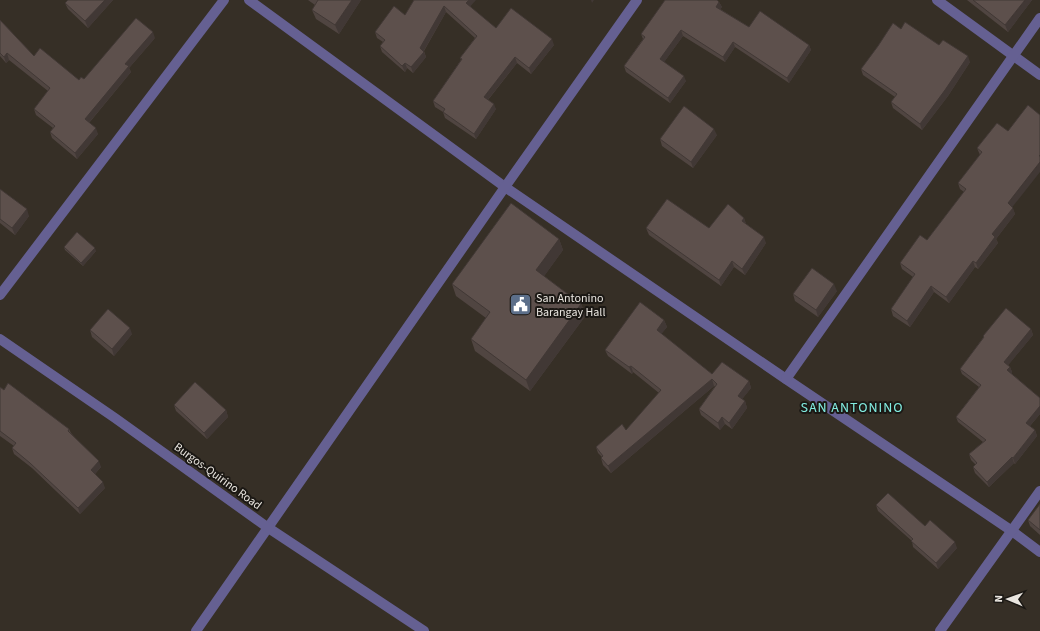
<svg xmlns="http://www.w3.org/2000/svg" width="1040" height="631" font-family="'Source Sans 3',sans-serif">
<style>
.lines{fill:none;stroke-linecap:round;stroke-linejoin:round}
.minor{stroke:#656092;stroke-width:10}
.tertiary{stroke:#656092;stroke-width:10}
.wall{fill:#504541}
.shaded-wall{fill:#413835}
.building{fill:#5d504c;stroke:#413835}
.labels{text-anchor:middle;stroke-width:4;stroke-linejoin:round;paint-order:stroke}
.poi-label{font-size:12px;fill:#e9e5df;stroke:#1b1814;text-anchor:start}
.street-label{font-size:12px;fill:#e9e5df;stroke:#1b1814}
.quarter-label{font-size:14px;letter-spacing:1px;fill:#82ece0;stroke:#1b1814}
</style>
<rect width="100%" height="100%" fill="#362f26"/>
<g class="lines">
<!-- minor -->
<g class="minor">
<polyline points="249,0 505,187 786,379 1012,531 1040,552"/>
<polyline points="937,0 1040,75"/>
<polyline points="0,295 224,0"/>
<polyline points="786,379 1040,18"/>
<polyline points="196,631 505,187 637,0"/>
<polyline points="940,631 1040,491"/>
</g>
<!-- tertiary -->
<polyline class="tertiary" points="0,339 115,418 267,527 424,631"/>
</g>
<!-- wall -->
<g class="wall">
<polygon points="113,0 88,28 68,9 65,3"/>
<polygon points="308,0 361,0 339,34 316,19 312,10 315,5"/>
<polygon points="414,0 470,7 496,28 554,45 531,74 517,63 488,100 496,109 476,139 445,118 443,112 435,107 433,101 461,60 460,58 475,38 446,12 424,51 426,57 413,73 407,68 405,72 382,52 380,46 383,42 377,38 375,32 405,15"/>
<polygon points="967,0 1032,0 1008,32"/>
<polygon points="719,2 722,7 720,9 749,27 809,45 811,50 789,83 735,47 725,62 683,36 664,62 686,81 670,103 626,72 624,66 643,39 641,34"/>
<polygon points="0,20 34,56 79,80 84,79 155,38 129,68 131,72 89,123 98,134 77,159 52,138 50,132 53,128 36,115 34,109 48,91 9,60 6,63 0,56"/>
<polygon points="901,29 939,45 970,62 948,96 922,130 893,108 891,102 895,97 863,75 861,69"/>
<polygon points="997,123 1012,207 1015,214 996,239 998,243 978,269 975,267 949,303 934,292 910,327 893,316 891,309 913,277 902,269 900,263 927,240 964,192 960,189 958,183 980,155 977,148"/>
<polygon points="717,135 693,168 662,146 660,139"/>
<polygon points="0,189 29,216 15,235 0,223"/>
<polygon points="744,218 746,224 766,243 745,275 734,267 721,286 649,235 646,228 709,228"/>
<polygon points="559,239 563,250 544,276 581,304 586,315 530,391 475,351 471,339 486,318 456,296 452,284"/>
<polygon points="64,247 96,251 83,266 65,250"/>
<polygon points="837,291 818,317 795,301 793,294"/>
<polygon points="664,320 667,327 661,334 712,374 749,381 751,388 742,399 745,401 747,408 732,429 725,424 720,430 701,415 699,409 715,386 714,386 611,473 603,465 601,458 602,457 598,453 596,447 626,430 659,393 633,372 632,374 608,356 605,350"/>
<polygon points="1031,329 1033,335 1008,365 1010,367 1012,372 1011,373 1040,398 1040,414 1030,426 1035,430 1037,436 1015,464 1014,463 989,487 975,473 973,467 976,465 971,460 969,454 983,442 958,422 956,417 979,387 962,374 960,369 983,338 983,336"/>
<polygon points="90,330 132,334 114,356 92,337"/>
<polygon points="0,387 4,390 69,429 71,433 101,467 95,474 105,488 80,514 32,468 14,454 12,448 14,446 0,436"/>
<polygon points="174,405 226,410 228,417 207,439 176,411"/>
<polygon points="1040,504 1040,535 1030,526 1028,520"/>
<polygon points="876,505 925,526 957,548 938,569 913,547 912,541 878,511"/>
</g>
<!-- shaded-wall -->
<g class="shaded-wall">
<polygon points="105,0 113,0 88,28 85,21"/>
<polygon points="352,0 361,0 339,34 335,25"/>
<polygon points="469,0 476,0 468,9 466,3"/>
<polygon points="591,0 594,0 592,3"/>
<polygon points="1025,0 1032,0 1008,32 1005,25"/>
<polygon points="719,2 722,7 718,13 716,7"/>
<polygon points="444,6 446,12 423,52 424,52 426,57 413,73 411,67 420,48"/>
<polygon points="681,30 683,36 662,65 660,59"/>
<polygon points="153,32 155,38 129,68 131,72 87,125 85,119 125,64"/>
<polygon points="552,39 554,45 531,74 529,68"/>
<polygon points="733,42 735,47 725,62 723,57"/>
<polygon points="809,45 811,50 789,83 787,78"/>
<polygon points="7,53 9,60 6,63 4,57"/>
<polygon points="968,56 970,62 948,96 922,130 920,124"/>
<polygon points="515,57 517,63 486,102 484,97"/>
<polygon points="405,63 407,68 405,72 402,66"/>
<polygon points="684,76 686,81 670,103 668,98"/>
<polygon points="494,104 496,109 476,139 474,134"/>
<polygon points="96,128 98,134 77,159 75,153"/>
<polygon points="714,129 717,135 693,168 691,162"/>
<polygon points="1040,162 1040,172 1010,210 1008,203"/>
<polygon points="1013,208 1015,214 996,239 998,243 978,269 976,263 992,234"/>
<polygon points="27,209 29,216 15,235 12,228"/>
<polygon points="744,218 746,224 744,227 742,221"/>
<polygon points="764,237 766,243 745,275 742,269"/>
<polygon points="559,239 563,250 540,282 536,270"/>
<polygon points="95,248 96,251 83,266 81,263"/>
<polygon points="732,261 734,267 721,286 719,280"/>
<polygon points="973,261 975,267 949,303 946,297"/>
<polygon points="834,284 837,291 818,317 816,310"/>
<polygon points="931,286 934,292 910,327 907,321"/>
<polygon points="581,304 586,315 530,391 526,380"/>
<polygon points="664,320 667,327 659,337 657,330"/>
<polygon points="130,328 132,334 114,356 112,349"/>
<polygon points="1031,329 1033,335 1006,368 1004,362"/>
<polygon points="631,366 633,372 632,374 629,367"/>
<polygon points="1010,367 1012,372 1009,376 1007,370"/>
<polygon points="712,379 714,386 611,473 608,466"/>
<polygon points="749,381 751,388 740,402 738,396"/>
<polygon points="745,401 747,408 732,429 729,423"/>
<polygon points="1040,406 1040,414 1028,428 1026,423"/>
<polygon points="226,410 228,417 207,439 204,433"/>
<polygon points="722,417 725,424 720,430 718,423"/>
<polygon points="1035,430 1037,436 1015,464 1013,458"/>
<polygon points="1012,457 1014,463 989,487 987,482"/>
<polygon points="99,461 101,467 93,476 91,470"/>
<polygon points="103,482 105,488 80,514 78,508"/>
<polygon points="955,542 957,548 938,569 936,563"/>
</g>
<!-- building -->
<g class="building">
<polygon points="68,0 105,0 85,21 65,3"/>
<polygon points="318,0 352,0 335,25 312,10"/>
<polygon points="414,0 469,0 466,3 496,28 511,8 552,39 529,68 515,57 484,97 494,104 474,134 443,112 445,109 433,101 462,59 460,58 477,36 444,6 420,48 424,52 411,67 405,63 402,66 380,46 385,40 375,32 394,6 405,15"/>
<polygon points="665,0 717,0 719,2 716,7 749,27 760,11 809,45 787,78 733,42 723,57 681,30 660,59 684,76 668,98 624,66 645,37 641,34"/>
<polygon points="973,0 1025,0 1005,25"/>
<polygon points="136,18 153,32 125,64 129,66 85,119 96,128 75,153 50,132 55,126 34,109 50,88 7,53 4,57 0,53 0,20 34,56 40,48 79,80 81,77 84,79"/>
<polygon points="905,22 939,45 943,40 968,56 945,90 920,124 891,102 897,94 861,69 878,46 893,23 901,29"/>
<polygon points="1028,105 1040,115 1040,155 1039,156 1040,156 1040,162 1008,203 1013,208 992,234 995,237 976,263 973,261 946,297 931,286 907,321 891,309 915,274 900,263 920,235 927,240 966,189 958,183 982,152 977,148 997,123 1008,131"/>
<polygon points="684,106 714,129 691,162 660,139"/>
<polygon points="0,189 27,209 12,228 0,219"/>
<polygon points="667,199 709,228 728,204 744,218 742,221 764,237 742,269 732,261 719,280 646,228"/>
<polygon points="511,203 559,239 536,270 581,304 526,380 471,339 490,312 452,284"/>
<polygon points="77,232 95,248 81,263 64,247"/>
<polygon points="812,268 834,284 816,310 793,294"/>
<polygon points="640,302 664,320 657,330 712,374 722,362 749,381 738,396 745,401 729,423 722,417 718,423 699,409 717,384 712,379 608,466 601,458 603,456 596,447 622,424 626,430 661,390 631,366 629,367 605,350"/>
<polygon points="1006,308 1031,329 1004,362 1010,367 1007,370 1040,398 1040,406 1026,423 1035,430 1013,458 1012,457 987,482 973,467 977,463 969,454 986,440 956,417 981,385 960,369 984,337 983,336"/>
<polygon points="108,309 130,328 112,349 90,330"/>
<polygon points="195,382 226,410 204,433 174,405"/>
<polygon points="8,383 69,429 68,431 99,461 91,470 103,482 78,508 30,463 12,448 16,443 0,431 0,387 4,390"/>
<polygon points="888,493 925,526 930,520 955,542 936,563 911,541 913,539 876,505"/>
<polygon points="1040,504 1040,530 1028,520"/>
</g>
<!-- icons -->
<defs>
<symbol id="civic-square" viewBox="-11 -11 22 22"><rect x="-9" y="-9" width="18" height="18" rx="4" fill="#5c6f8a" stroke="#1b1814"/><path d="M-.6-6.5H3V-4.5H.6V-3L4-1V1h2V6H-6V1h2V-1L-.6-3ZM-1.2 2.5V6h2.4V2.5Z" fill="#fff"/></symbol>
</defs>
<g fill-rule="evenodd">
<use href="#civic-square" x="508" y="292" width="25" height="25"/>
</g>
<g class="labels">
<!-- poi labels -->
<g class="poi-label">
<text x="536" y="302">San Antonino<tspan x="536" dy="14">Barangay Hall</tspan></text>
</g>
<!-- street labels -->
<g class="street-label">
<text transform="translate(218 476) rotate(36)" y="4">Burgos-Quirino Road</text>
</g>
<!-- quarter labels -->
<g class="quarter-label">
<text x="852" y="412">SAN ANTONINO</text>
</g>
</g>
<!-- north arrow -->
<g transform="translate(1008 599) rotate(272)" stroke="#1b1814" stroke-width="3" paint-order="stroke">
<path d="M0-3L7 15L0 10L-7 15Z" fill="#e9e5df"/>
<text y="-6" font-size="11" font-weight="bold" text-anchor="middle" fill="#e9e5df">N</text>
</g>
</svg>
